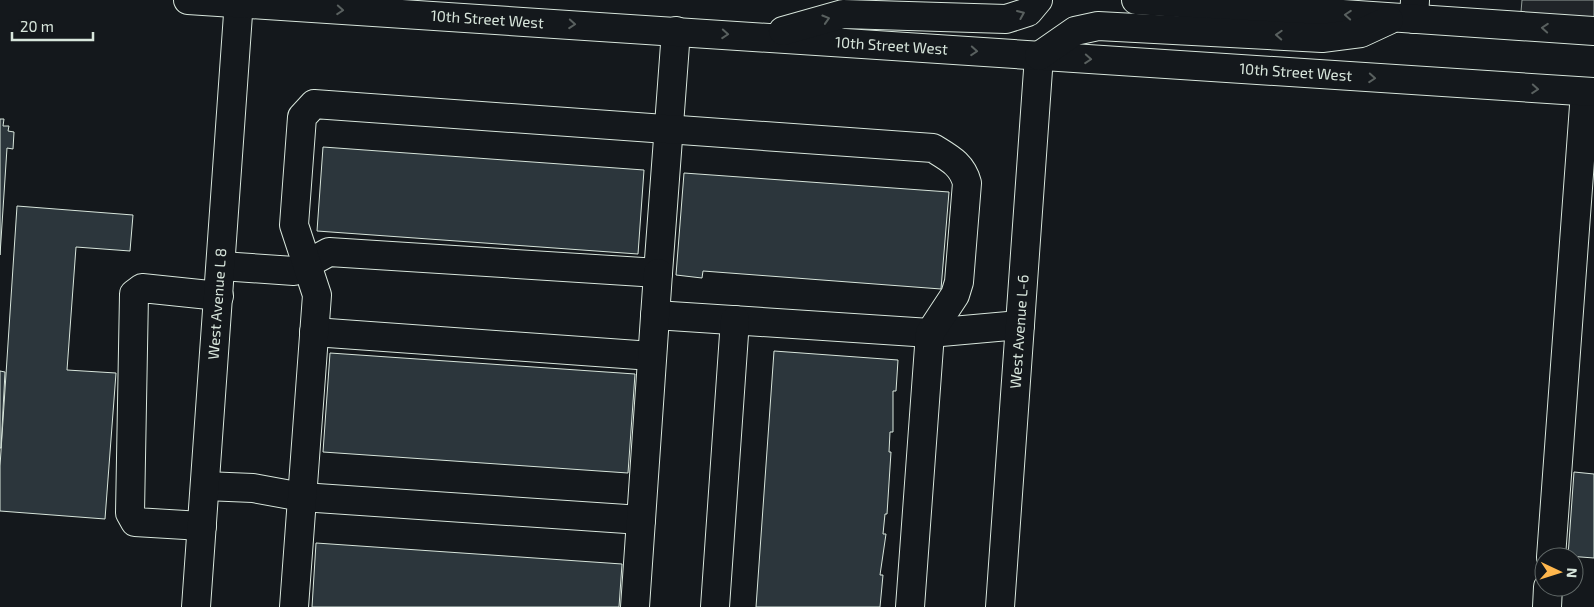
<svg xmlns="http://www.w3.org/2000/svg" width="1594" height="607" font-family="'Exo 2',sans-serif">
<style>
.green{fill:#202428;stroke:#939e99}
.building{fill:#2c363c;stroke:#d8e6dc}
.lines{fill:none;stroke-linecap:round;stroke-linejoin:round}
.minor-casing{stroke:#d8e6dc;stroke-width:30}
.major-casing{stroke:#d8e6dc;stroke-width:30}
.minor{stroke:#14181c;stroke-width:28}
.major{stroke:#14181c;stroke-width:28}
.oneway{stroke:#59605f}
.labels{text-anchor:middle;stroke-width:4;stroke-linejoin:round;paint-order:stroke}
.street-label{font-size:15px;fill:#d8e6dc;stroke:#14181c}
</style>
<rect width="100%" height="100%" fill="#14181c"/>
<!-- green -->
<polygon class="green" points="1522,0 1594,0 1594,29 1520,24"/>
<!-- building -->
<g class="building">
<polygon points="0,119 4,119 3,126 9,126 8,131 14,132 13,149 7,148 0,255"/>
<polygon points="323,147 644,170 638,254 317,231"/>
<polygon points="684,173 949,192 941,289 703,271 702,278 676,275"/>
<polygon points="17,206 133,215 130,251 76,247 67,370 116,373 105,519 0,511 0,466"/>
<polygon points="774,351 898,360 896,391 893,391 893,432 890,432 889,452 891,452 887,514 885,514 883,534 886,534 880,575 883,575 880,607 756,607"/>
<polygon points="330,353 635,374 628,473 323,452"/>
<polygon points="0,371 5,372 1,448 0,448"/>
<polygon points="1574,472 1594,474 1594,558 1568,556"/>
<polygon points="316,543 622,564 619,607 312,607"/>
</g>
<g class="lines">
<defs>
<g id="minor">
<polyline points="1414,19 1415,0"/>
<polyline points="221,266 294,271 329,252 658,273 676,31"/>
<polyline points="655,315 930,333 1020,325"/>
<polyline points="314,332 652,356"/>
<polyline points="205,486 253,488 302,497 641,520"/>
<polyline points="202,526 135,522 130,513 134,294 142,288 219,296"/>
<polyline points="1551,557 1585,92"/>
<path id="s1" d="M196,607L239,0"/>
<path d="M294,607L317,295L294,225L302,117L314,104L933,148C949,158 962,164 967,183L959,282L955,295L930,333L910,607"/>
<polyline points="635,607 658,273"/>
<polyline points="715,607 735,320"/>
<path id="s2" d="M1000,607L1039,56"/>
<polyline points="1547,607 1548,587"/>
</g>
<g id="major">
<path id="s3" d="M188,0L1594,92"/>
<polyline points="1136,0 1594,31"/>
<polyline points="783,31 843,14 1006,19 1028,12 1038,0"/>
<polyline points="1039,56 1075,31 1098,26 1322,38 1361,33 1389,20"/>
</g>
</defs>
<!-- minor casing -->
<use href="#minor" class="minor-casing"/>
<!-- major casing -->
<use href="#major" class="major-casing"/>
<!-- minor -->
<use href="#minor" class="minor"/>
<!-- major -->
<use href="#major" class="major"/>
</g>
<!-- one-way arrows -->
<defs><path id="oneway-chevron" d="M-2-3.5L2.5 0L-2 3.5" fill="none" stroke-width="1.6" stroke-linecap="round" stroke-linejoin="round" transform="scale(1.25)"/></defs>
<g class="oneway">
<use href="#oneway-chevron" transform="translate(340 10) rotate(4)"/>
<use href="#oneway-chevron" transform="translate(1021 14) rotate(-23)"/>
<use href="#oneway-chevron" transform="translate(1348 15) rotate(-176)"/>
<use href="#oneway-chevron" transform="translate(826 19) rotate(-17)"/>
<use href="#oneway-chevron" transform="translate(572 24) rotate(4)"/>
<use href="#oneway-chevron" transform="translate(1545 28) rotate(-176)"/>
<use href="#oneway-chevron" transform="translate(725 34) rotate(4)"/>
<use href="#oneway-chevron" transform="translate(1279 35) rotate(-177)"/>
<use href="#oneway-chevron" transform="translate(974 51) rotate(4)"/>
<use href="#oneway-chevron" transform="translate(1088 59) rotate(4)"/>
<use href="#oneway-chevron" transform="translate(1372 78) rotate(4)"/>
<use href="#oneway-chevron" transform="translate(1535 89) rotate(4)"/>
</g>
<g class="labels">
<!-- street labels -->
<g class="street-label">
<text dy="5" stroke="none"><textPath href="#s3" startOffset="300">10th Street West</textPath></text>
<text dy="5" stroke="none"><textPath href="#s3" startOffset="705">10th Street West</textPath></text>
<text dy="5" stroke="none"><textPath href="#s3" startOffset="1110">10th Street West</textPath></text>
<text dy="5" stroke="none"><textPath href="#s1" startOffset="304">West Avenue L 8</textPath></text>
<text dy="5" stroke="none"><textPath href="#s2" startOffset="276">West Avenue L-6</textPath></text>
</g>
</g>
<!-- north arrow -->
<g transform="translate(1559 572) rotate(94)"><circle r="24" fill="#14181c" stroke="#626a69"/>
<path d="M0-4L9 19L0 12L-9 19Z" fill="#ffb74d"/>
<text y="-8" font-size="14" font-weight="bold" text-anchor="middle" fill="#d8e6dc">N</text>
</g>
<!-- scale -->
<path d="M12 32v8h81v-8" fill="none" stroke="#d8e6dc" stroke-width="2.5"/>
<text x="20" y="32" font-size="15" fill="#d8e6dc" stroke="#14181c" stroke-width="4" paint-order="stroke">20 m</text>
</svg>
